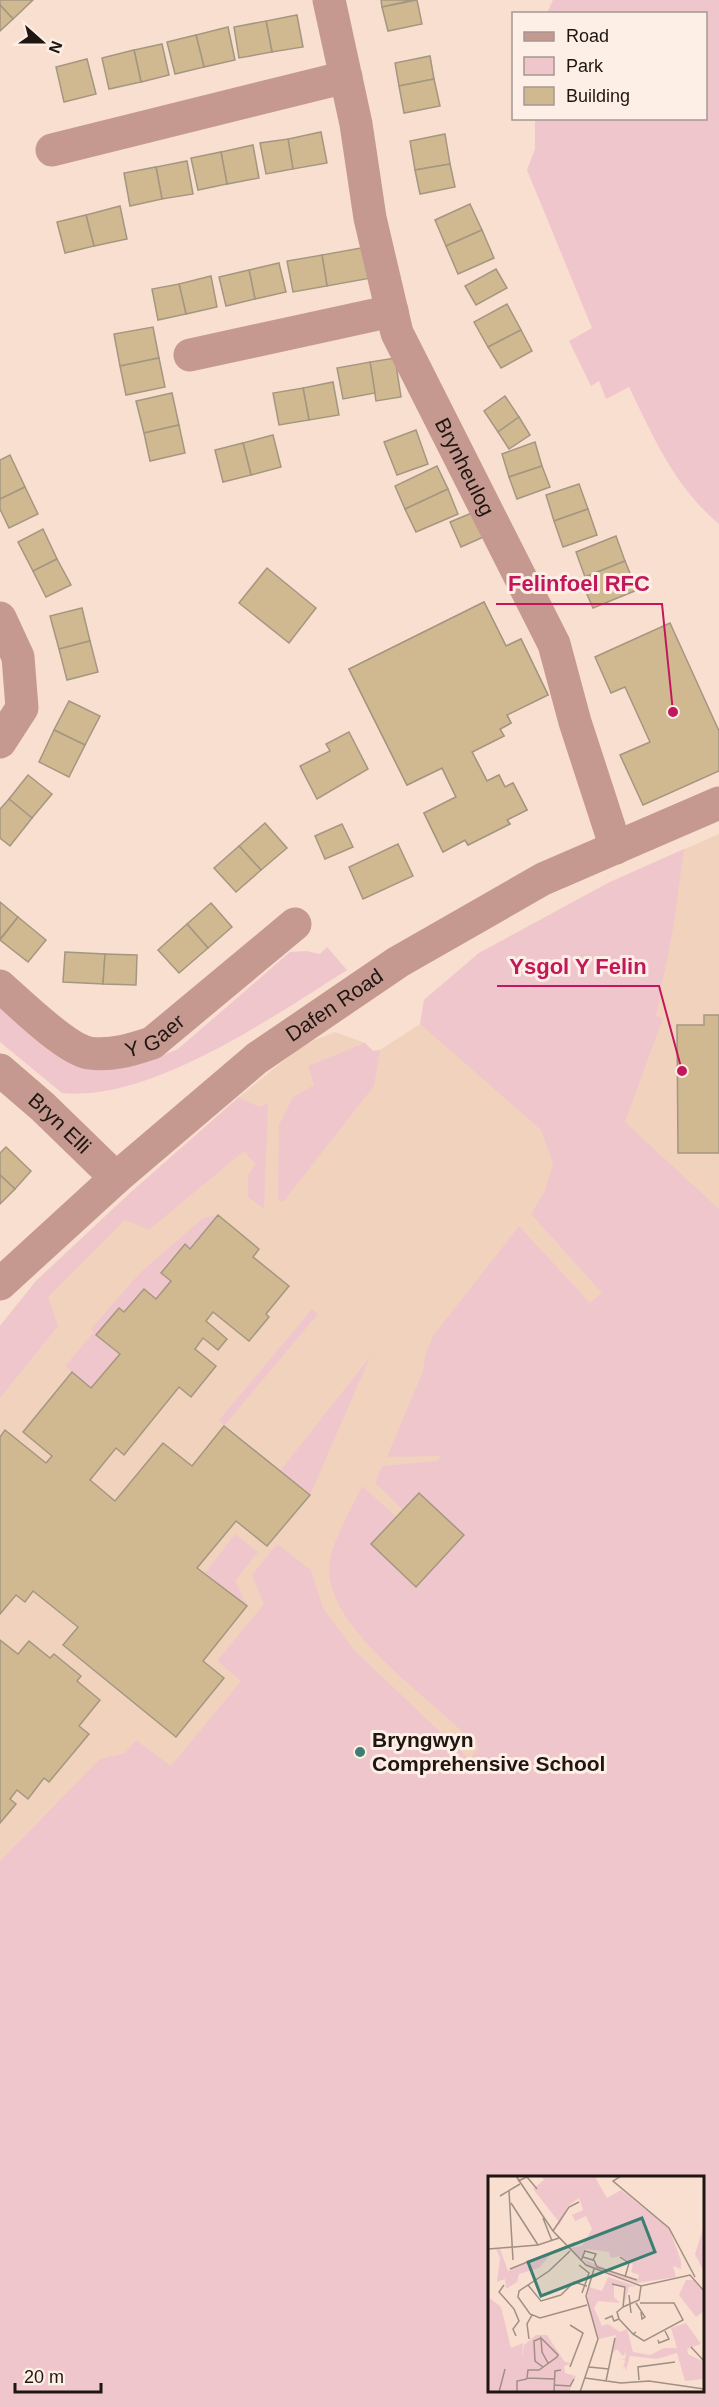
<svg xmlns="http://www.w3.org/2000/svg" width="719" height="2407" font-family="Helvetica,sans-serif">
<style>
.built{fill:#f1d2bd;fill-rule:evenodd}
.green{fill:#f0c6cd;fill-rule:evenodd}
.building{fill:#d0b890;stroke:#a49781;stroke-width:1.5;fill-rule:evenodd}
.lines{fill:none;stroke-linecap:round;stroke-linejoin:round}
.minor{stroke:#c59990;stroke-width:33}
.poi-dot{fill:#3c7f72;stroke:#fdefe5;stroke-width:2}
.labels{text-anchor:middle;stroke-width:6;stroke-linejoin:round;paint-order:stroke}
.street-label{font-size:21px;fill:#1f1611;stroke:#fdefe5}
.poi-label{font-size:21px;font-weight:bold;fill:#1f1611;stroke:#fdefe5;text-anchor:start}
.inset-road{fill:none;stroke:#a18f83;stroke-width:1.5}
.view{fill:#3c7f72;fill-opacity:0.15;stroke:#3c7f72;stroke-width:3}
.inset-edge{fill:none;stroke:#1f1611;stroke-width:3}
.leader{fill:none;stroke:#c2185b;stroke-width:2}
.callout-dot{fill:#c2185b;stroke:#fdefe5;stroke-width:2}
.callout-label{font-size:22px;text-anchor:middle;font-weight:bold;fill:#c2185b;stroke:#fdefe5;stroke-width:6;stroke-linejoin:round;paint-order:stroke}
</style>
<rect width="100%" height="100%" fill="#f8dfcf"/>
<!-- built -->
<path class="built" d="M719,834V2407H0V1326L36,1281L129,1194L239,1097L303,1045L335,1032L365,1043L373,1051L380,1050L420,1024L424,1000L479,953L610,882ZM490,2178H702V2390H490Z"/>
<!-- green -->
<g class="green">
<path d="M553,0H719V524C674,486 654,438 629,387L606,399L599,381L591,386L569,341L592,328L527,170L535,149V119L706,118V14L547,13Z"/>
<path d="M684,849L673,929L656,1016L663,1018L625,1122L719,1209V2407H0V1861L100,1759L125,1753L136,1740L171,1766L241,1681L217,1661L264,1604L252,1575L277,1544L311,1570L323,1608L355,1651L469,1759L479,1748C439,1704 330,1633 329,1571C328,1547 352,1508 362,1486L396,1516L371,1544L416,1587L464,1536L419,1493L402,1509L375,1483L382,1466L436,1461L442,1456L387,1457L423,1371L425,1356L433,1336L519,1226L590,1303L602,1293L531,1214L545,1191L553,1163L541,1130L420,1024L424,1000L479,953L610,882ZM490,2178H702V2390H490Z"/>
<path d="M327,947L347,970C274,1016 151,1102 62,1093L0,1042V1004L55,1049L158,1057L178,1049L290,952L307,951L320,954Z"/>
<polygon points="365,1043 373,1051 380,1050 374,1086 283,1202 278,1199 279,1125 293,1097 314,1085 308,1066"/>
<polygon points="239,1097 259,1107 268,1103 264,1209 248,1197 248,1175 255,1164 244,1151 149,1230 125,1220 48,1297 58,1326 0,1398 0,1326 36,1281 129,1194"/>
<polygon points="218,1215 190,1249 184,1245 162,1273 171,1281 156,1299 144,1289 124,1312 97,1335 120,1354 91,1388 65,1366 94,1332 91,1329 139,1274 203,1218"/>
<polygon points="312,1309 318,1314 224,1426 219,1420"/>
<polygon points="370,1357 310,1495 280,1471"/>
<polygon points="235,1534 258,1552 235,1581 247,1606 205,1573"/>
</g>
<!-- building -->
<g class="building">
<polygon points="0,0 33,0 13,19 0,5"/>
<polygon points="381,0 413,0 382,7"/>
<polygon points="417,0 422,24 388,31 382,7"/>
<polygon points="0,5 13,19 0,31"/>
<polygon points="297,15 303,47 272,52 266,21"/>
<polygon points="266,21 272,52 239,58 234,27"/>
<polygon points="228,27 235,60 204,67 196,35"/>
<polygon points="196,35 204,67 175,74 167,42"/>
<polygon points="162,44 169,75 141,82 134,50"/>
<polygon points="134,50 141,82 109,89 102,58"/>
<polygon points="430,56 434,79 399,86 395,63"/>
<polygon points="87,59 96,94 64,102 56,67"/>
<polygon points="434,79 440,106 404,113 399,86"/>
<polygon points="321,132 327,163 293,169 288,139"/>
<polygon points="445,134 450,164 415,170 410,141"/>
<polygon points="288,139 293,169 266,174 260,143"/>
<polygon points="253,145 259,178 227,184 221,152"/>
<polygon points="221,152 227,184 198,190 191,158"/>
<polygon points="187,161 193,194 162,199 156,167"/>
<polygon points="450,164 455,187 420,194 415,170"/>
<polygon points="156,167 162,199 130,206 124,173"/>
<polygon points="470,204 482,230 446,246 435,220"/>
<polygon points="120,206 127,239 94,246 86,215"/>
<polygon points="86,215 94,246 65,253 57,222"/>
<polygon points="482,230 494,258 458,274 446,246"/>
<polygon points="366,247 371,278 327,286 322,255"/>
<polygon points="322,255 327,286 293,292 287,261"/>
<polygon points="279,263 286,292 255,299 249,270"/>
<polygon points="496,269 507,288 476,305 465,286"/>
<polygon points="249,270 255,299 226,306 219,277"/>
<polygon points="211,276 217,307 186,314 179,284"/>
<polygon points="179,284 186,314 158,320 152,289"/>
<polygon points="507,304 521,330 488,347 474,322"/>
<polygon points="153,327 159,358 120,366 114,334"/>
<polygon points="521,330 532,351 501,368 488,347"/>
<polygon points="159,358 165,387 126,395 120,366"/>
<polygon points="395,358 401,397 376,401 370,362"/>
<polygon points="370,362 375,393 343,399 337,368"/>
<polygon points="333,382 339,415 309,420 303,388"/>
<polygon points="303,388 309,420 279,425 273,393"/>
<polygon points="172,393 179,425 144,433 136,401"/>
<polygon points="505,396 519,417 498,432 484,411"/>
<polygon points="519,417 530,435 509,449 498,432"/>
<polygon points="179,425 185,453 150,461 144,433"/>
<polygon points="416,430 428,464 397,475 384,442"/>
<polygon points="273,435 281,467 251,475 243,443"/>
<polygon points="535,442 542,466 509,477 502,454"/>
<polygon points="243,443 251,475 223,482 215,450"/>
<polygon points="10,455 25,487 0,499 0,460"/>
<polygon points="437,466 448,489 405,509 395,486"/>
<polygon points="542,466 550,487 517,499 509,477"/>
<polygon points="579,484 588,509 554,521 546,495"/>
<polygon points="25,487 38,514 9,528 0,509 0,499"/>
<polygon points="448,489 458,514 416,532 405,509"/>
<polygon points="588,509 597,535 563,547 554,521"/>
<polygon points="479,510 490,534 461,547 450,522"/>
<polygon points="43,529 57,559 33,571 18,542"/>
<polygon points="616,536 625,561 585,577 576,552"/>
<polygon points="57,559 71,585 46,597 33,571"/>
<polygon points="625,561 637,590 593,608 586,592 590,590 585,577"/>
<polygon points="267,568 316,608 289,643 239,603"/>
<path d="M484,602L506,646L521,639L548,695L507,715L511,723L500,729L504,736L472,752L487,781L499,775L505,787L513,783L527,810L507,820L510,824L468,845L465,840L443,852L424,813L456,797L442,768L407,785L349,669ZM465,654L486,696L465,712L442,666ZM405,675L433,730L414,740L385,686Z"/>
<polygon points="484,602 506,646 521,639 548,695 507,715 511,723 500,729 504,736 472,752 487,781 499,775 505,787 513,783 527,810 507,820 510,824 468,845 465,840 443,852 424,813 456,797 442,768 407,785 349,669"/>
<polygon points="82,608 90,641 59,649 50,616"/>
<polygon points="670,623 719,731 719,771 643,805 620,755 650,742 625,687 611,693 595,657"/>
<polygon points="90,641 98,672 67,680 59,649"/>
<polygon points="69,701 100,716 85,745 54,730"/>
<polygon points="54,730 85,745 69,777 39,762"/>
<polygon points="349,732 368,769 317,799 300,766 330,751 326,744"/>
<polygon points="28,775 52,794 32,818 9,799"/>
<polygon points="9,799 32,818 10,846 0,838 0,809"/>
<polygon points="265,823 287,848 261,870 239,846"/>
<polygon points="342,824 353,847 325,859 315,836"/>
<polygon points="398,844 413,876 363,899 349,867"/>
<polygon points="239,846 261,870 236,892 214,868"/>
<polygon points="0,902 18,917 0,939"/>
<polygon points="211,903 232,927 208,948 187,924"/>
<polygon points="18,917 46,940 28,962 0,940"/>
<polygon points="187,924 208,948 179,973 158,950"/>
<polygon points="65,952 105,954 103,984 63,982"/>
<polygon points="105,954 137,955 136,985 103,984"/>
<polygon points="704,1015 719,1015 719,1153 678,1153 677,1025 704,1025"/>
<polygon points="6,1147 31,1171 15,1189 0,1175 0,1153"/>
<polygon points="0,1175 15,1189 0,1204"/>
<polygon points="218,1215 259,1249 253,1257 289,1286 266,1314 269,1317 249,1341 213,1312 206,1321 227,1339 218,1350 203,1338 195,1349 216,1366 191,1397 179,1387 124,1455 116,1448 90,1480 115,1501 163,1443 192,1466 224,1426 310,1495 267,1546 236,1521 197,1568 247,1606 203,1661 224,1678 176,1737 63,1645 78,1627 33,1591 25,1602 16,1595 0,1614 0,1437 5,1430 46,1463 52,1456 23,1432 72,1372 91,1388 120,1354 96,1335 119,1308 124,1312 144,1289 156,1299 171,1281 161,1273 185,1244 190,1249"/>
<polygon points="419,1493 464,1535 416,1587 371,1544"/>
<polygon points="0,1640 18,1654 29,1641 50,1658 54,1654 81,1676 77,1681 100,1700 79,1726 89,1734 49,1782 44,1778 28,1799 17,1790 10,1799 16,1804 0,1823"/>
</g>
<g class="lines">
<!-- minor -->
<g class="minor">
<path id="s1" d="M329,0L356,124L370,218L397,333L554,644L575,722L616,848"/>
<polyline points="52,150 346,77"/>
<polyline points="190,355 392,311"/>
<polyline points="0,618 18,657 22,708 0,742"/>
<path id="s2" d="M0,986C19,1003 66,1049 89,1053C111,1056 131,1050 152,1043L295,924"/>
<path id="s3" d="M0,1070L43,1107L116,1178"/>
<path id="s4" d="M0,1284L116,1178L257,1058L398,962L543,879L719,803"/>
</g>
</g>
<!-- markers -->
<circle class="poi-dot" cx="360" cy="1752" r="6"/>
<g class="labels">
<!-- street labels -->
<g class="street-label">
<text dy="7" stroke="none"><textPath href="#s1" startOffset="490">Brynheulog</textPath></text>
<text dy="7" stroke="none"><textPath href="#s4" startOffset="436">Dafen Road</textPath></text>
<text dy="7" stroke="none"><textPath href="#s2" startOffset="182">Y Gaer</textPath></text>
<text dy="7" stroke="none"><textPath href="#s3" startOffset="80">Bryn Elli</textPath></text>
</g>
<!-- poi labels -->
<g class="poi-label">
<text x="372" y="1747">Bryngwyn<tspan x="372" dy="24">Comprehensive School</tspan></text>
</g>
</g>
<!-- overview -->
<g transform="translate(488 2176)">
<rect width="216" height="216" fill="#f8dfcf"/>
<path d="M54,0H111L108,3L119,22L133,14L181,52L193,85V93L185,90L188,101L149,107L100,89L95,83L149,105L151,99L143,96L145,89L133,80L123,82L121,76L98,73L93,82L80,72L94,70L104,53L98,40L87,45L84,39L95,34L91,22L80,30L72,48L65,51L71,46L45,13L56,4ZM216,50V94H215L207,78ZM8,73H12L20,95L64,77L51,92L31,98L29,106L18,113L17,103L9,106L12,82ZM120,101L148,110L141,111L136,129L138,113L126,109V121L132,127L110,125L106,132L114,150L120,148L132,156L139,153L145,176L162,179L176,172H189L183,152L198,147L213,168L199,173L200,178L216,186V203L197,205L189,177L169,183L142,180L138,195L137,190L135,194L137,184H131L137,183L138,176L135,180L129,173L125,177L128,159L111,163L99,124L101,111L114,115ZM198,104H206L216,117V135L208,141L191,119ZM0,121L13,131L23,172L35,167L34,182L36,169L48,159H59L76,185L83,188L76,190L77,197L88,200L81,216H12L14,211L11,216H0Z" fill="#f0c6cd"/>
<path class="inset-road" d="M28,0L65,55L98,89L153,110L202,99L216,115M133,0L125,5L181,52L207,101M30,5L39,1L49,13M21,15L25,84M12,20L32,8M23,27L50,69M55,42L64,65M65,55L81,31L91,26M0,73L50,69L71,62M82,75L61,95L31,115L30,121L42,138L52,142L99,129M132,81L141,87L137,101M106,84L109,91L149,104M93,85L97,75L108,78L105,84L95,81M91,89L101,97L94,117M22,93L87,67M124,108L137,111L135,131L151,124L153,110M16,109L11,116L26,133M40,109L53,125L73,119M73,119L86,106L99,110M141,119L143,137M148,127L157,141L154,143L153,136M26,133L31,145L25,153L28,160M117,143L124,140L126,145L131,143L129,136L135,131M131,143L145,158L148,156M82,149L95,157L82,191M145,158L156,165L195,144L186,127H152M53,162L46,165L47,185L55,191M41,163L39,148L44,139M170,164L171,167L181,163L177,155M203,171L216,185M60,187L54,176L53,162L70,179L69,181L51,194H40L39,202L67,203M101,191L121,193M97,202L133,207L161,205L216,213M151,204L150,191L187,186M118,205L127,162M67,209L82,210L86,203M11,216L17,193M29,216V205L39,203M66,216L67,195L73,194M92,216L110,163L98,120L106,93"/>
<path class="view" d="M154,42L167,76L53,120L40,86Z"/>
<rect width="216" height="216" class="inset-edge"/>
</g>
<!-- callouts -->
<path class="leader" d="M673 712L662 604H496M682 1071L659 986H497"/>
<g class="callout-dot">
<circle cx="673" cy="712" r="6"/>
<circle cx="682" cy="1071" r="6"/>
</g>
<g class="callout-label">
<text x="579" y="591">Felinfoel RFC</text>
<text x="578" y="974">Ysgol Y Felin</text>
</g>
<!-- legend -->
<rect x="512" y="12" width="195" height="108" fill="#fdefe5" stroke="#a49890" stroke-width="1.5"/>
<rect x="524" y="32" width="30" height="9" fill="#c59990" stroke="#a49890" stroke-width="1.5"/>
<text x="566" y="42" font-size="18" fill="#1f1611">Road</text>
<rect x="524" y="57" width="30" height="18" fill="#f0c6cd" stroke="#a49890" stroke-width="1.5"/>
<text x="566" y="72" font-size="18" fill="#1f1611">Park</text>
<rect x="524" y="87" width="30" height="18" fill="#d0b890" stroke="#a49890" stroke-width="1.5"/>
<text x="566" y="102" font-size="18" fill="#1f1611">Building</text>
<!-- north arrow -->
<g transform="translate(42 42) rotate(111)" stroke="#fdefe5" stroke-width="4.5" paint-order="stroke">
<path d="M0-4.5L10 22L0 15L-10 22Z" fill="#1f1611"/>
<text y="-9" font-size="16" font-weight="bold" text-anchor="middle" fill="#1f1611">N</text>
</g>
<!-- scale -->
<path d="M15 2383v9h86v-9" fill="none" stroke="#1f1611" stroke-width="3"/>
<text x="24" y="2383" font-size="18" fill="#1f1611" stroke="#fdefe5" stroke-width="4.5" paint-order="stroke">20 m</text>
</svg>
